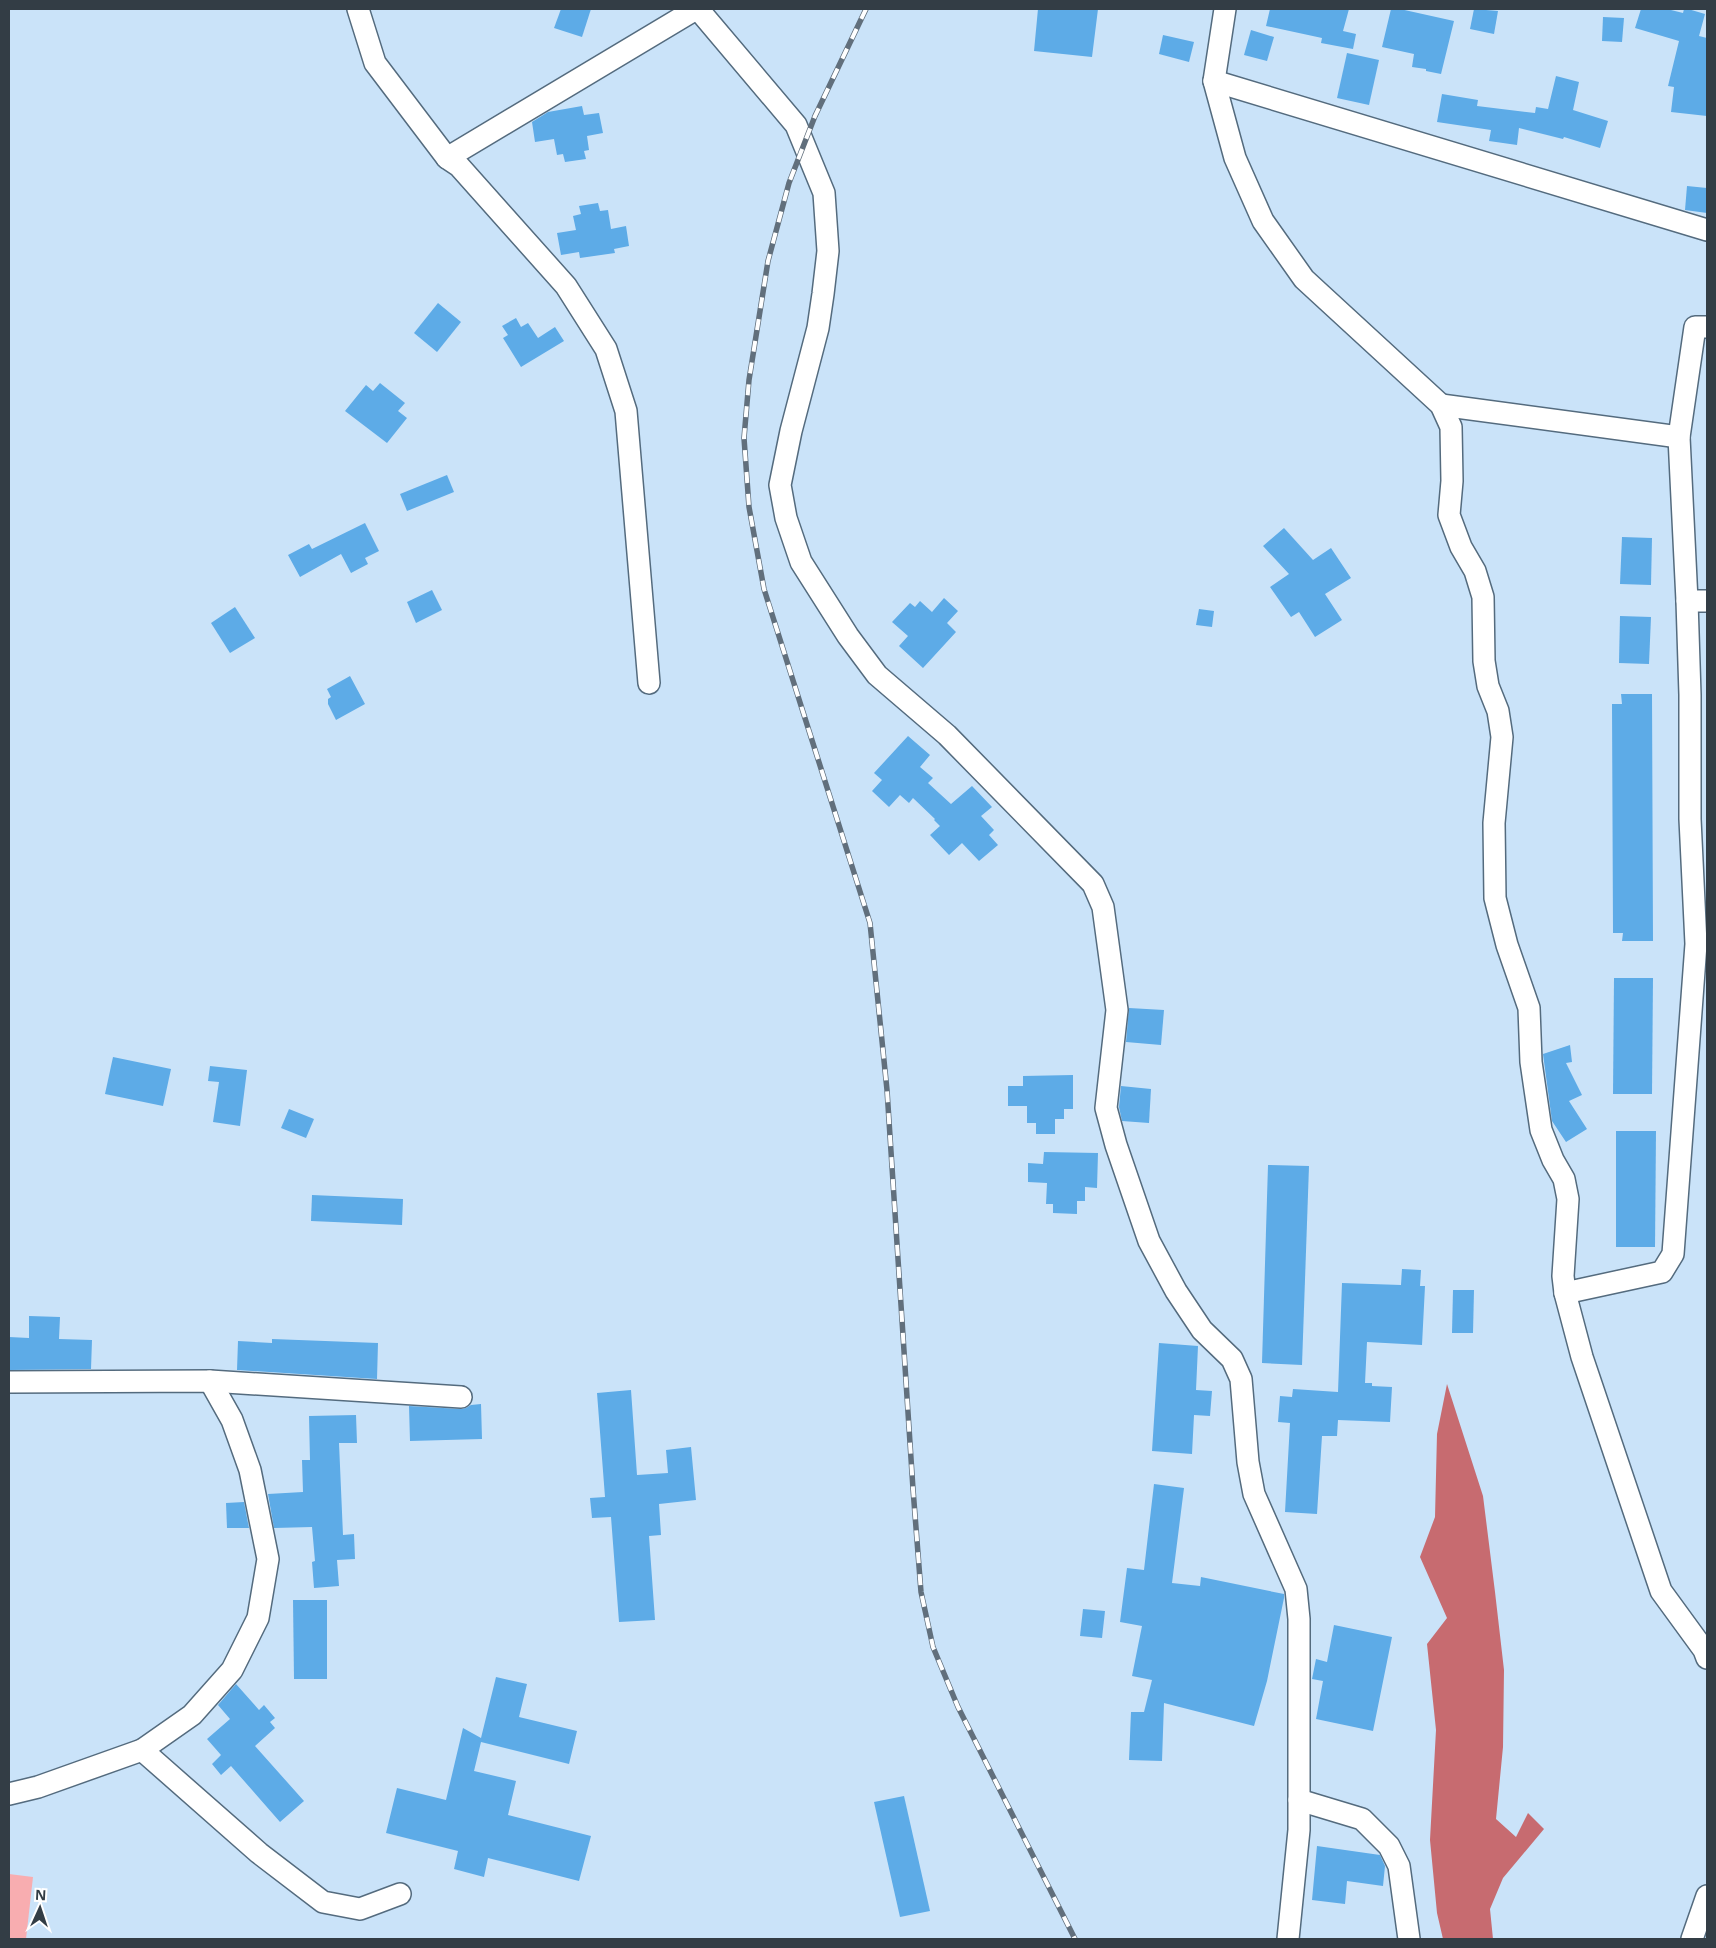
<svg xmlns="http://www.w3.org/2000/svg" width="1716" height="1948" font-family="'Noto Sans',sans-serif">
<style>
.green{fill:#f8adb0}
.water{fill:#c76b70}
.building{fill:#5dabe7}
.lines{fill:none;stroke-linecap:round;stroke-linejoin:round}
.minor-casing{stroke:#546b7e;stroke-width:24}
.minor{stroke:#fff;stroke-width:21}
.rail-casing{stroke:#616f7c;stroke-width:5.5}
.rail{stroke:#fff;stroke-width:4;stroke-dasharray:11;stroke-linecap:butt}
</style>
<rect width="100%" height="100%" fill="#cae3f9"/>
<!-- green -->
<polygon class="green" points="9,1874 33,1877 26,1939 9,1939"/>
<!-- water -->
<polygon class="water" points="1447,1384 1483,1496 1495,1592 1504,1670 1503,1747 1496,1819 1516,1837 1528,1813 1544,1829 1503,1878 1490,1909 1493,1939 1443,1939 1437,1913 1430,1840 1436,1730 1427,1644 1447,1618 1420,1557 1435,1517 1437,1434"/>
<!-- building -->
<g class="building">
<polygon points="561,9 591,9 582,37 554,28"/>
<polygon points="1038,9 1098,9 1092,57 1034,51"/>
<polygon points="1270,9 1349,9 1343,31 1356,34 1353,49 1321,43 1322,38 1266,26"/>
<polygon points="1391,9 1400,9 1454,21 1441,74 1426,71 1426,69 1412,67 1414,54 1382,47"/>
<polygon points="1474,9 1498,11 1494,34 1470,29"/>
<polygon points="1641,9 1667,9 1683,13 1684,9 1688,9 1705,14 1699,36 1707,38 1707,116 1671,112 1674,87 1668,86 1679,41 1635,28"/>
<polygon points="1603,17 1624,18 1622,42 1602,41"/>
<polygon points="1251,30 1274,37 1267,61 1244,55"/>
<polygon points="1163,35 1194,42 1189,62 1159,54"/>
<polygon points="1347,53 1379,60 1369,105 1337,98"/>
<polygon points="1556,76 1579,82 1573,110 1608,121 1600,148 1564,137 1563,139 1519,128 1517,145 1489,141 1491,130 1437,122 1442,94 1478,100 1477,106 1535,113 1536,107 1548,109"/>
<polygon points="582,106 584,115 599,113 603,133 587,136 589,150 584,151 586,159 565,162 563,154 557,155 554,139 535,142 532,122 548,112"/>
<polygon points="1687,186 1707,188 1707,213 1685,210"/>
<polygon points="598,203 600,211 608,210 611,229 626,226 629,246 614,249 615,253 580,258 579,252 561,255 557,233 576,230 573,216 581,214 579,206"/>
<polygon points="438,303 461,322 437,352 414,333"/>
<polygon points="516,318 521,327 528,323 538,338 555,327 564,341 521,367 503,338 508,335 502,326"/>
<polygon points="380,383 405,403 398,411 407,418 387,443 345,411 366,385 373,391"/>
<polygon points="447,475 454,492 407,511 400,494"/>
<polygon points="365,523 379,551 365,558 368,564 351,573 341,554 300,577 288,555 309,544 312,549"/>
<polygon points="1284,528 1313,560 1331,548 1351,578 1325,594 1342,620 1315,637 1299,612 1291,617 1270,587 1289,574 1263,546"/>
<polygon points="1622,537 1652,538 1651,585 1620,584"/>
<polygon points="432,590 442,610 416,623 407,602"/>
<polygon points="944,598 958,611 947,623 956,632 923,668 899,646 908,636 892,622 910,603 915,607 920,601 932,612"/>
<polygon points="235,607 255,638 230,653 211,623"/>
<polygon points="1199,609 1214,611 1212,627 1196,625"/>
<polygon points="1620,616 1651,617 1649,664 1619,663"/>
<polygon points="350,676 365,704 336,720 328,704 328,699 331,697 327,689"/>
<polygon points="1621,694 1652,694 1653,941 1622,941 1623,933 1613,933 1612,704 1622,704"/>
<polygon points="908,736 930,755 920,767 933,778 928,783 951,804 972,786 992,807 981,816 994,830 989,835 998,845 979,861 962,843 949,855 930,835 940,826 934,820 935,819 913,798 909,803 900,795 889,807 872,791 882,780 874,773"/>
<polygon points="1614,978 1653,978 1652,1094 1613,1094"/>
<polygon points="1129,1008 1164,1010 1161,1045 1126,1042"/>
<polygon points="1570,1045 1572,1062 1566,1063 1582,1095 1569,1101 1587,1129 1566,1142 1552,1121 1543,1054"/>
<polygon points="113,1057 171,1069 163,1106 105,1094"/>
<polygon points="210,1066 247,1070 240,1126 213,1122 219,1082 208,1081"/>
<polygon points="1073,1075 1073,1109 1064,1109 1064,1119 1055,1119 1055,1134 1036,1134 1036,1123 1027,1123 1027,1106 1008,1106 1008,1086 1023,1086 1023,1076"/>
<polygon points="1121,1086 1151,1089 1149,1123 1122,1121 1119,1107"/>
<polygon points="289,1109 314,1119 306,1138 281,1128"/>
<polygon points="1616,1131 1656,1131 1655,1247 1616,1247"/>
<polygon points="1044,1152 1098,1153 1097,1188 1085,1187 1085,1201 1077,1201 1077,1214 1053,1213 1053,1204 1046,1204 1047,1183 1028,1182 1028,1163 1043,1164"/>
<polygon points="1268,1165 1309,1166 1302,1365 1262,1363"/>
<polygon points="312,1195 403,1199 402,1225 311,1221"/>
<polygon points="1402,1269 1421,1270 1420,1286 1425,1286 1422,1345 1367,1342 1365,1383 1372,1383 1372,1386 1392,1387 1390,1422 1338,1420 1337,1436 1322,1436 1317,1514 1285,1512 1290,1423 1278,1422 1280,1396 1292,1397 1293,1389 1338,1392 1342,1283 1401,1285"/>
<polygon points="1453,1290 1474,1290 1473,1333 1452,1333"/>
<polygon points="29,1316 60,1317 59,1339 92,1340 91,1369 9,1370 9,1337 29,1338"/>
<polygon points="272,1339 378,1343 377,1379 237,1370 238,1341 272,1343"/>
<polygon points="1159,1343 1198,1346 1196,1390 1212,1391 1210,1416 1194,1415 1192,1454 1152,1451"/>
<polygon points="631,1390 637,1475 668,1473 666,1450 691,1447 696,1500 659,1504 661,1535 649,1536 655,1620 619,1622 611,1517 592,1518 590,1498 605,1497 597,1393"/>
<polygon points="481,1404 482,1439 410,1441 409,1406 460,1409 466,1408 471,1405"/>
<polygon points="356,1415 357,1443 339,1443 343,1535 354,1534 355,1559 337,1560 339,1586 314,1588 312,1562 315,1561 312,1527 274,1528 268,1494 303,1492 302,1460 310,1460 309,1416"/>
<polygon points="1154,1484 1184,1488 1172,1583 1200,1586 1201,1577 1284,1594 1284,1598 1267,1681 1254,1726 1164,1703 1162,1761 1129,1760 1131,1712 1144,1712 1152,1680 1132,1676 1142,1626 1120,1622 1127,1568 1144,1570"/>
<polygon points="244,1502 249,1528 227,1528 226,1503"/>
<polygon points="293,1600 327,1600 327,1679 294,1679"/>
<polygon points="1083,1609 1105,1611 1102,1638 1080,1636"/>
<polygon points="1334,1625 1392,1637 1373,1731 1316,1719 1323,1681 1312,1679 1316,1659 1327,1662"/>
<polygon points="496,1677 527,1684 519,1717 577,1731 569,1764 481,1742 474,1771 516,1781 508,1815 591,1836 579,1881 488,1858 484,1877 454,1869 458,1851 386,1833 397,1788 446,1800 463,1728 481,1738"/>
<polygon points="236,1684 259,1710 264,1705 275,1718 270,1722 275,1728 255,1746 304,1801 280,1822 231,1766 221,1775 212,1764 221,1755 207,1739 230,1719 218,1705"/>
<polygon points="904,1796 930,1911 900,1917 874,1802"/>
<polygon points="1317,1846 1380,1855 1385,1866 1383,1886 1347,1881 1345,1904 1312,1900"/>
</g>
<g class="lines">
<defs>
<g id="minor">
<polyline points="358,9 375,63 447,158 696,9"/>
<polyline points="698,9 796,125 824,193 828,251 823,294 818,328 791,431 780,485 786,518 801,562 848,636 877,675 947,735 1093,884 1103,907 1117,1010 1106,1108 1116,1145 1149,1241 1176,1291 1202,1330 1232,1359 1241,1379 1248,1462 1254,1494 1296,1589 1299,1619 1299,1830 1288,1939"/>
<polyline points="1225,9 1214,81 1235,158 1263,221 1304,279 1441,405 1451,427 1452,481 1449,515 1461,547 1475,571 1483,597 1484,661 1488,686 1498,711 1502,737 1494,823 1495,898 1507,945 1529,1008 1531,1062 1541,1130 1553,1160 1564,1179 1568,1199 1563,1276 1565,1293 1582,1357 1661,1591 1704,1650 1707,1658"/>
<polyline points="1214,81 1707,230"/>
<polyline points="447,158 459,166 566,286 606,349 626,411 649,683"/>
<polyline points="1441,405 1679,437"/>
<polyline points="1687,601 1707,601"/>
<polyline points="1565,1293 1662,1272 1673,1254 1696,944 1690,819 1690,695 1687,601 1679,437 1695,327 1707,327"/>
<polyline points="9,1382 210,1381 461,1397"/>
<polyline points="142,1750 259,1853 323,1902 360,1909 400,1894"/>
<polyline points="9,1794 38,1787 142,1750 192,1715 232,1670 258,1618 268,1559 250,1470 232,1420 210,1381"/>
<polyline points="1299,1800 1362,1819 1389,1846 1399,1866 1409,1939"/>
<polyline points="1692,1939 1707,1896"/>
</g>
</defs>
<!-- minor casing -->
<use href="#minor" class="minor-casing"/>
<!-- minor -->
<use href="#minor" class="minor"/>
<defs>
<polyline id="rail" points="866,9 815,116 789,183 768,261 749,380 744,438 749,507 764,589 870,923 887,1090 913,1489 921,1592 933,1647 958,1707 1075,1939"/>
</defs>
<!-- rail casing -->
<use href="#rail" class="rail-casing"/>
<!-- rail -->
<use href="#rail" class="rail"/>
</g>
<!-- border -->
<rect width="1716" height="1948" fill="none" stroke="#333d45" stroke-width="20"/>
<!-- north arrow -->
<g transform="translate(40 1908) rotate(3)" stroke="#ffffff" stroke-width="4" paint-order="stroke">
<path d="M0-4L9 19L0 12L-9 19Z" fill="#333d45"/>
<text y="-8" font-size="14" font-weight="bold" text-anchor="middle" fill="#333d45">N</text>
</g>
</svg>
